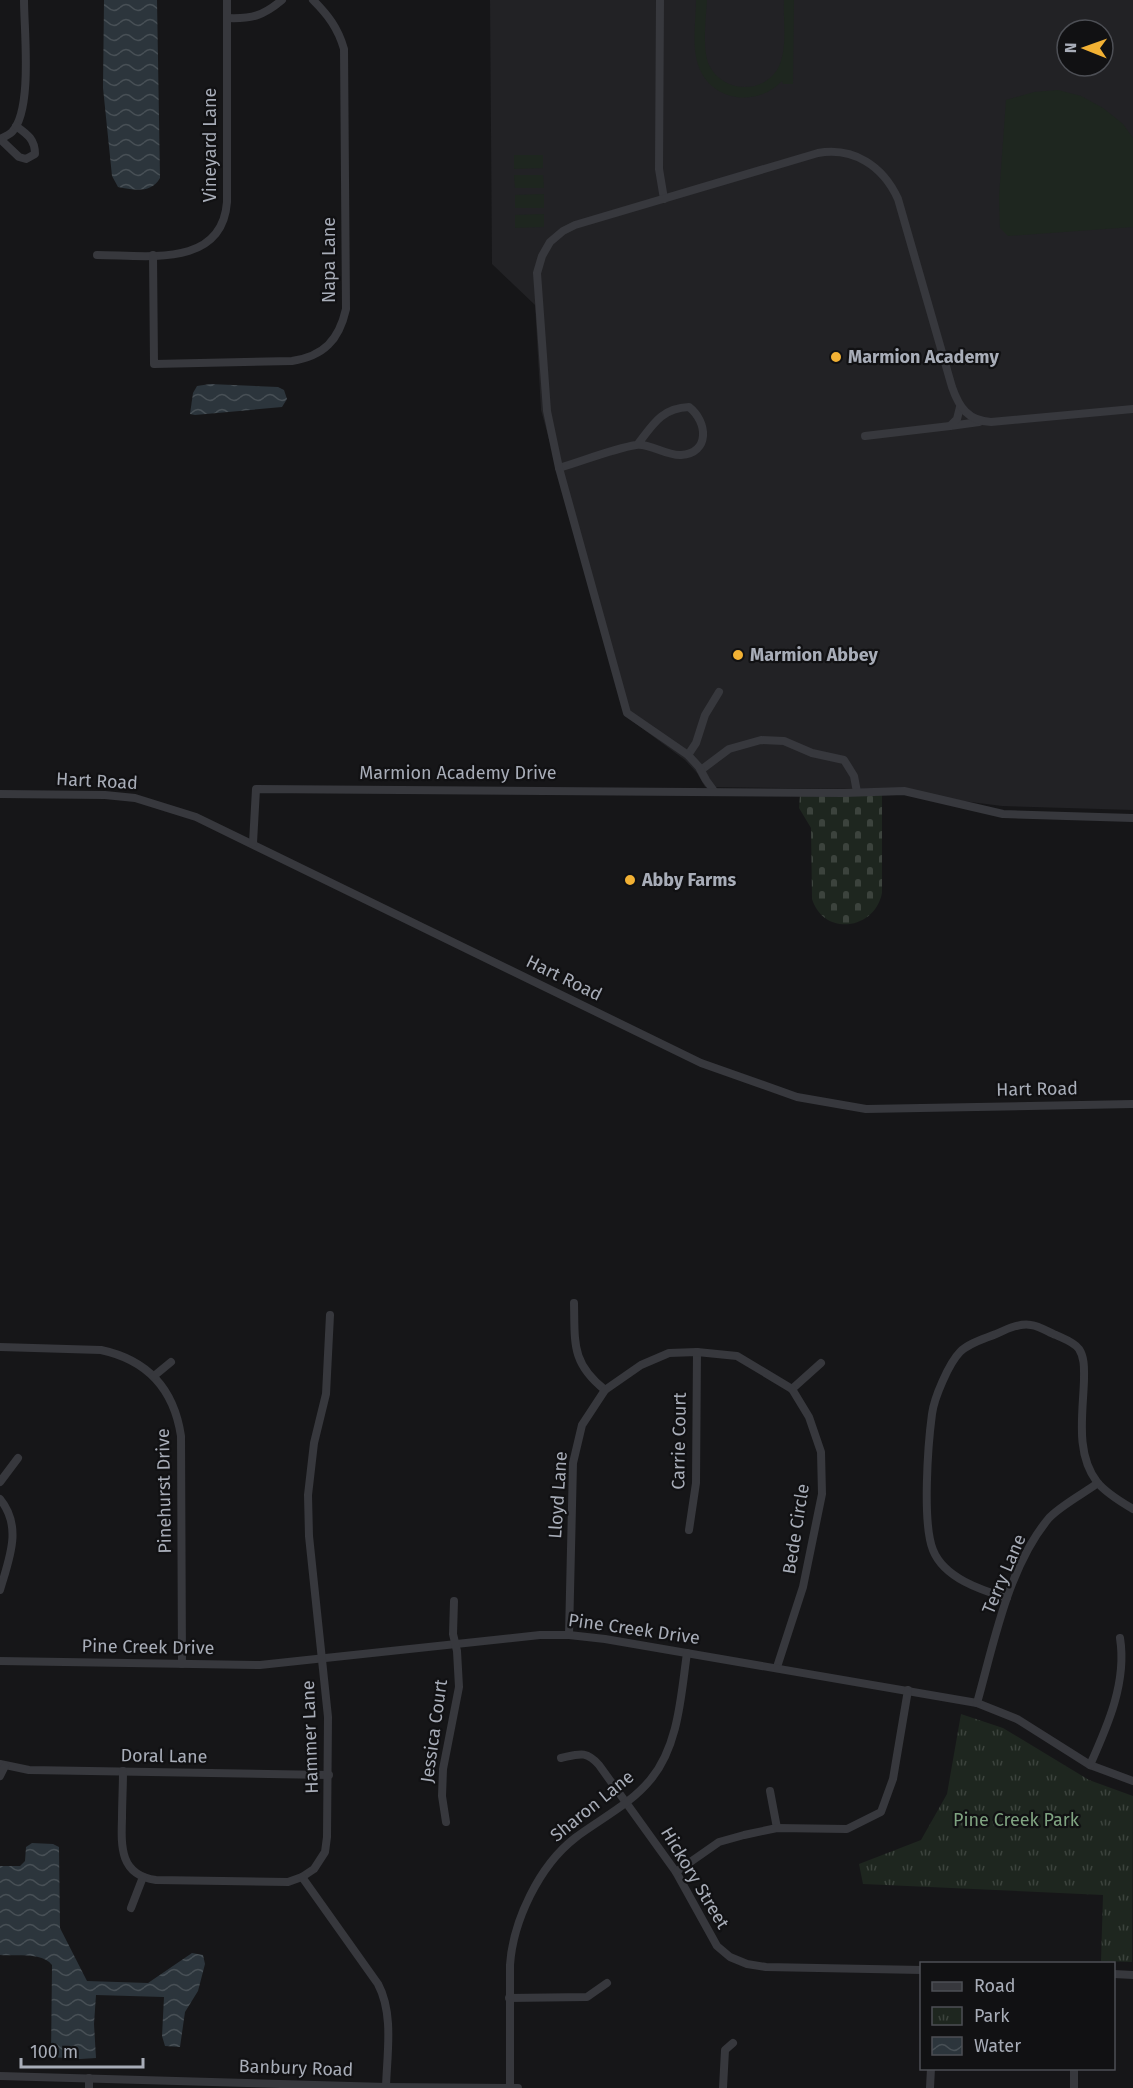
<svg xmlns="http://www.w3.org/2000/svg" width="1133" height="2088" font-family="'Fira Sans',sans-serif">
<style>
.built{fill:#222225;fill-rule:evenodd}
.green{fill:#1e261f}
.cemetery{fill:url(#cemetery-stones)}
.park{fill:url(#park-tufts)}
.water{fill:url(#water-waves)}
.lines{fill:none;stroke-linecap:round;stroke-linejoin:round}
.minor{stroke:#37383d;stroke-width:8}
.poi-dot{fill:#f2b134;stroke:#111113;stroke-width:2}
.labels{text-anchor:middle;stroke-width:4.5;stroke-linejoin:round;paint-order:stroke}
.street-label{font-size:18px;fill:#a8adb8;stroke:#111113}
.poi-label{font-size:18px;font-weight:bold;fill:#a8adb8;stroke:#111113;text-anchor:start}
.park-label{font-size:18px;fill:#7fa381;stroke:#111113}
</style>
<defs>
<pattern id="cemetery-stones" width="16" height="16" patternUnits="userSpaceOnUse" patternTransform="scale(1.5)"><rect width="16" height="16" fill="#1e261f"/><path d="M2 7V4a2 2 0 0 1 4 0v3zM10 15v-3a2 2 0 0 1 4 0v3z" fill="#3c433d"/></pattern>
<pattern id="park-tufts" width="24" height="20" patternUnits="userSpaceOnUse" patternTransform="scale(1.5)"><rect width="24" height="20" fill="#1e261f"/><path d="M3 7l-1-3M5 7V3M7 7l1-3M15 17l-1-3M17 17v-4M19 17l1-3" fill="none" stroke="#3c433d"/></pattern>
<pattern id="water-waves" width="16" height="10" patternUnits="userSpaceOnUse" patternTransform="scale(1.5)"><rect width="16" height="10" fill="#2c353c"/><path d="M0 5q4-4 8 0t8 0" fill="none" stroke="#485056"/></pattern>
</defs>
<rect width="100%" height="100%" fill="#161618"/>
<!-- built -->
<path class="built" d="M490,0H1133V810L1002,806L868,789L705,787L697,773L685,760L624,715L541,410L535,305L492,264ZM1067,30H1103V66H1067Z"/>
<!-- green -->
<g class="green">
<path d="M696,0H707C706,18 702,49 709,65C724,96 771,94 781,61C787,42 783,19 784,0H794L793,84H783L782,81C756,109 707,101 697,61C692,43 696,19 696,0Z"/>
<polygon points="1058,90 1081,96 1103,108 1123,124 1133,138 1133,227 1008,236 1000,228 999,197 1006,100 1034,92"/>
<polygon points="514,155 543,155 543,168 514,169"/>
<polygon points="514,175 543,175 544,188 515,188"/>
<polygon points="544,194 544,208 515,208 515,195"/>
<polygon points="544,214 544,227 515,228 515,215"/>
</g>
<!-- cemetery -->
<path class="cemetery" d="M800,795H882V893C875,930 824,937 812,899L811,828L799,808Z"/>
<!-- park -->
<polygon class="park" points="961,1714 1003,1728 1089,1780 1133,1796 1132,1962 1101,1961 1103,1895 863,1884 859,1864 921,1840 947,1794"/>
<!-- water -->
<g class="water">
<path d="M104,0H157L160,178C151,194 133,190 118,187L112,176L103,88Z"/>
<polygon points="210,384 278,387 284,390 287,399 282,407 195,415 190,414 193,393 197,386"/>
<path d="M32,1843L53,1844L59,1847L60,1928L87,1981L148,1983L192,1953L203,1955L205,1964L198,1991L185,2012L180,2047L165,2046L162,2036L164,1997L96,1995L94,2024L96,2058L80,2059L51,2057L52,1965C43,1952 15,1956 0,1955V1866H20L25,1861L26,1847Z"/>
</g>
<g class="lines">
<!-- minor -->
<g class="minor">
<polyline points="660,0 659,169 664,199"/>
<path d="M227,18C252,19 263,16 282,0"/>
<path d="M0,139C4,137 9,135 12,132C33,110 24,30 24,0"/>
<path d="M0,139L19,157L26,159L35,154C35,139 27,134 16,126"/>
<path d="M97,255C145,255 222,269 227,202V0"/>
<path d="M153,255L154,364L292,361C324,356 339,340 346,309L344,49C338,28 328,15 313,0"/>
<polyline points="950,426 979,422"/>
<polyline points="865,436 950,426 957,419 960,407"/>
<path d="M559,468C583,461 612,449 636,445C650,443 666,456 681,455C710,453 708,422 689,407C662,408 653,424 638,444"/>
<polyline points="688,755 696,743 705,715 719,692"/>
<polyline points="701,770 729,749 761,740 784,741 812,753 844,760 854,776 857,792"/>
<path d="M714,791L706,780L699,767L688,755L627,713L559,468L547,411L537,273L542,256L550,242L563,231L575,225L818,153C854,147 883,166 898,199L952,387C959,407 968,421 991,422L1133,409"/>
<polyline points="0,794 105,795 135,798 196,817 701,1063 797,1097 866,1109 1133,1104"/>
<polyline points="253,843 256,789 844,793 904,791 1003,814 1133,818"/>
<path d="M574,1303C575,1343 571,1363 605,1390"/>
<path d="M0,1347L101,1350C148,1360 174,1390 181,1436L182,1664"/>
<polyline points="154,1376 171,1362"/>
<polyline points="792,1389 821,1363"/>
<polyline points="0,1482 18,1458"/>
<path d="M0,1499C23,1527 9,1559 0,1590"/>
<polyline points="689,1530 696,1483 697,1352"/>
<path d="M1007,1598C981,1590 944,1578 933,1550C922,1523 928,1444 932,1414C934,1398 949,1363 960,1352C969,1343 984,1339 996,1334C1007,1329 1019,1323 1031,1325C1040,1326 1048,1332 1056,1335C1064,1339 1074,1342 1079,1349C1085,1358 1084,1370 1084,1380C1083,1413 1075,1453 1097,1482C1106,1493 1121,1502 1133,1509"/>
<polyline points="569,1635 573,1463 582,1425 605,1390 641,1365 669,1353 697,1352 737,1356 792,1389 809,1417 821,1452 822,1494 803,1587 777,1667"/>
<polyline points="0,1661 260,1665 540,1635 569,1635 605,1639 977,1703 1017,1719 1090,1765 1133,1781"/>
<path d="M977,1703C994,1643 1008,1567 1049,1518C1060,1506 1084,1493 1098,1483"/>
<path d="M561,1758C579,1754 586,1750 599,1765L676,1872L717,1946L730,1957L747,1964L766,1967L922,1970"/>
<polyline points="0,1764 29,1770 329,1775"/>
<path d="M1090,1765C1108,1725 1127,1682 1120,1638"/>
<path d="M123,1771C123,1787 122,1803 122,1818C121,1847 120,1875 156,1880L288,1882L302,1877L314,1869L325,1852L327,1837L328,1717L309,1536L308,1495L314,1443L326,1394L330,1315"/>
<polyline points="0,1776 5,1766"/>
<polyline points="770,1791 777,1828"/>
<polyline points="446,1822 442,1796 443,1769 459,1687 457,1651 453,1634 454,1601"/>
<polyline points="676,1872 719,1842 744,1835 777,1828 847,1829 881,1812 893,1779 908,1690"/>
<path d="M302,1877L378,1984C394,2014 387,2054 386,2087"/>
<polyline points="131,1908 143,1877"/>
<polyline points="1114,1974 1133,1975"/>
<polyline points="509,1998 587,1997 607,1983"/>
<polyline points="0,2076 386,2087 518,2088"/>
<polyline points="89,2088 89,2078"/>
<path d="M510,2088V1965C513,1921 539,1866 575,1838C600,1819 631,1804 651,1779C679,1745 681,1694 687,1653"/>
<polyline points="723,2088 725,2050 733,2043"/>
<polyline points="930,2088 931,2068"/>
<polyline points="1074,2088 1074,2068"/>
</g>
</g>
<!-- markers -->
<g class="poi-dot">
<circle cx="836" cy="357" r="6"/>
<circle cx="738" cy="655" r="6"/>
<circle cx="630" cy="880" r="6"/>
</g>
<g class="labels">
<!-- street labels -->
<g class="street-label">
<text transform="translate(210 145) rotate(-90)" y="6">Vineyard Lane</text>
<text transform="translate(329 260) rotate(-90)" y="6">Napa Lane</text>
<text x="458" y="779">Marmion Academy Drive</text>
<text transform="translate(97 781) rotate(3)" y="6">Hart Road</text>
<text transform="translate(564 978) rotate(26)" y="6">Hart Road</text>
<text transform="translate(1037 1089) rotate(-1)" y="6">Hart Road</text>
<text transform="translate(679 1441) rotate(-89)" y="6">Carrie Court</text>
<text transform="translate(164 1491) rotate(-91)" y="6">Pinehurst Drive</text>
<text transform="translate(558 1495) rotate(-86)" y="6">Lloyd Lane</text>
<text transform="translate(796 1529) rotate(-81)" y="6">Bede Circle</text>
<text transform="translate(1004 1574) rotate(-67)" y="6">Terry Lane</text>
<text transform="translate(634 1629) rotate(8)" y="6">Pine Creek Drive</text>
<text transform="translate(148 1647) rotate(1)" y="6">Pine Creek Drive</text>
<text transform="translate(434 1731) rotate(-82)" y="6">Jessica Court</text>
<text transform="translate(310 1737) rotate(-92)" y="6">Hammer Lane</text>
<text transform="translate(164 1756) rotate(1)" y="6">Doral Lane</text>
<text transform="translate(592 1806) rotate(-39)" y="6">Sharon Lane</text>
<text transform="translate(695 1878) rotate(59)" y="6">Hickory Street</text>
<text transform="translate(296 2068) rotate(2)" y="6">Banbury Road</text>
</g>
<!-- poi labels -->
<g class="poi-label">
<text x="848" y="363">Marmion Academy</text>
<text x="750" y="661">Marmion Abbey</text>
<text x="642" y="886">Abby Farms</text>
</g>
<!-- park labels -->
<g class="park-label">
<text x="1016" y="1826">Pine Creek Park</text>
</g>
</g>
<!-- legend -->
<rect x="920" y="1962" width="195" height="108" fill="#111113" stroke="#4d4f55" stroke-width="1.5"/>
<rect x="932" y="1982" width="30" height="9" fill="#37383d" stroke="#4d4f55" stroke-width="1.5"/>
<text x="974" y="1992" font-size="18" fill="#a8adb8">Road</text>
<rect x="932" y="2007" width="30" height="18" fill="url(#park-tufts)" stroke="#4d4f55" stroke-width="1.5"/>
<text x="974" y="2022" font-size="18" fill="#a8adb8">Park</text>
<rect x="932" y="2037" width="30" height="18" fill="url(#water-waves)" stroke="#4d4f55" stroke-width="1.5"/>
<text x="974" y="2052" font-size="18" fill="#a8adb8">Water</text>
<!-- north arrow -->
<g transform="translate(1085 48) rotate(271)"><circle r="28" fill="#111113" stroke="#4d4f55" stroke-width="1.5"/>
<path d="M0-4.5L10 22L0 15L-10 22Z" fill="#f2b134"/>
<text y="-9" font-size="16" font-weight="bold" text-anchor="middle" fill="#a8adb8">N</text>
</g>
<!-- scale -->
<path d="M21 2058v9h122v-9" fill="none" stroke="#a8adb8" stroke-width="3"/>
<text x="30" y="2058" font-size="18" fill="#a8adb8" stroke="#111113" stroke-width="4.5" paint-order="stroke">100 m</text>
</svg>
